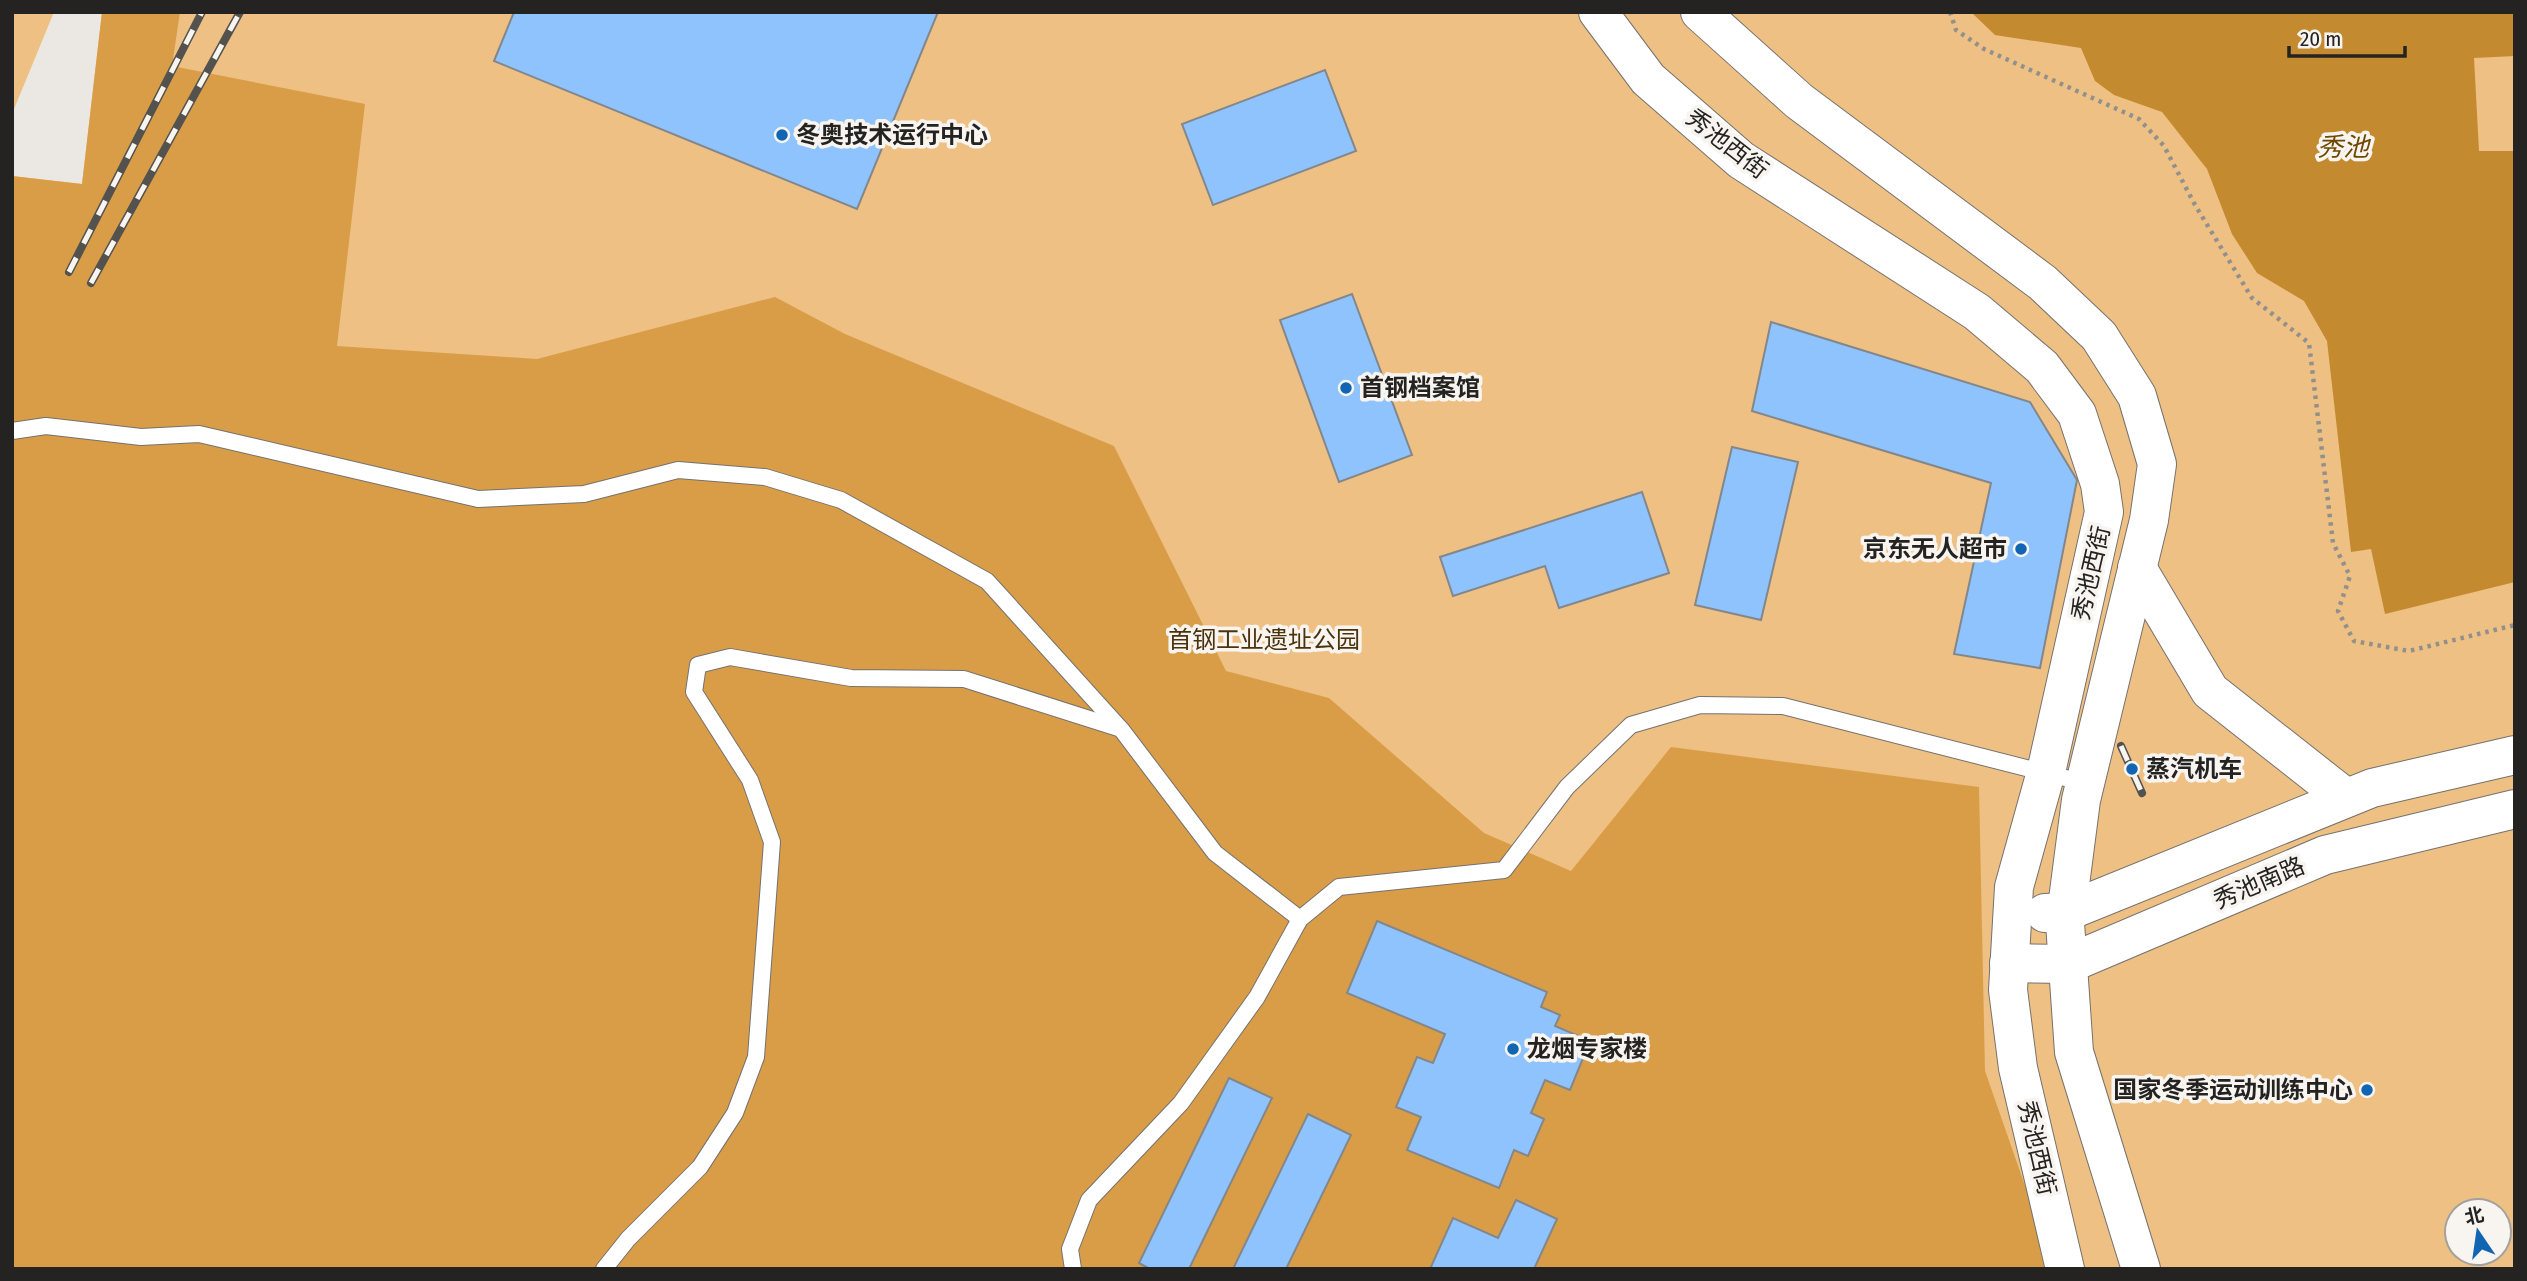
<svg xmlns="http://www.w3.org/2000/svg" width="2527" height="1281" font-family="'Fira Sans Condensed','Noto Sans SC',sans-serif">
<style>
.green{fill:#eec083;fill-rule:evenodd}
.forest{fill:#d99d47}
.water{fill:#c48a30}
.building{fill:#8fc3fd;stroke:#83878b;stroke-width:2}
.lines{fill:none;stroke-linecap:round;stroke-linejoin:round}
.service-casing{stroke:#75726e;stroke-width:18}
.tertiary-casing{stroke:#75726e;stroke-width:40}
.path{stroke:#92908c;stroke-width:4.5;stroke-dasharray:3.5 5;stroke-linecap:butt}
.service{stroke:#fff;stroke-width:16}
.tertiary{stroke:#fff;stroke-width:38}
.rail-casing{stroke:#53524f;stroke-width:8}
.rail{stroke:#f8f5f0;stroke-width:5;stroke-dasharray:16;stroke-linecap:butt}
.poi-dot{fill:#1265b3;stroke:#f8f5f0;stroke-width:2.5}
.labels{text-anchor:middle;stroke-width:7;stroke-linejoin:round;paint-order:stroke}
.poi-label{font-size:24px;font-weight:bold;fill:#242321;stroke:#f8f5f0;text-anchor:start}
.street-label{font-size:24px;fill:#242321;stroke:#f8f5f0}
.park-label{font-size:24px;fill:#4b330e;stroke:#f8f5f0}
.water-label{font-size:26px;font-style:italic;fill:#6f4800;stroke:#f8f5f0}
</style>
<rect width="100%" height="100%" fill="#ebe8e3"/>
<!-- green -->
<g class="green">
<polygon points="12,12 54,12 12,114"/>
<path d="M102,12H2515V1269H12V176L82,184ZM2457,1211H2499V1253H2457Z"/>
</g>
<!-- forest -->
<polygon class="forest" points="102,12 180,12 172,66 365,104 337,346 537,359 775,297 845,334 1114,446 1226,671 1329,698 1484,833 1571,871 1671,747 1979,787 1985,1071 2054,1269 12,1269 12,176 82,184"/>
<!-- water -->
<polygon class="water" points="1971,12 2515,12 2515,56 2474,58 2479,151 2515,151 2515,582 2385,614 2371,549 2351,552 2327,341 2304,301 2257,273 2232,234 2207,169 2162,112 2114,95 2095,81 2081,48 1995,35"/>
<!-- building -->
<g class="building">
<polygon points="514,12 938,12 857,209 494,61"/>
<polygon points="1325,70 1356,151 1213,205 1182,124"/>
<polygon points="1352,294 1412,455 1339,482 1280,320"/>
<polygon points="1771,322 2030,402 2077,480 2040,668 1954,654 1991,483 1752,411"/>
<polygon points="1732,447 1798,462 1761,620 1695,605"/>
<polygon points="1642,492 1669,573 1559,608 1545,566 1453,596 1440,557"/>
<polygon points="1377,921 1547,992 1541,1007 1560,1015 1555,1026 1590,1041 1570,1090 1545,1080 1531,1113 1544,1119 1528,1156 1514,1150 1499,1188 1407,1150 1421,1117 1396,1107 1417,1057 1433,1063 1445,1034 1347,993"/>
<polygon points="1229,1078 1272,1098 1189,1269 1150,1269 1139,1263"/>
<polygon points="1308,1114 1351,1135 1286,1269 1233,1269"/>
<polygon points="1516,1200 1557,1219 1534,1269 1430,1269 1453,1218 1498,1238"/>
</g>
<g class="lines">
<defs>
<g id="service">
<polyline points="12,431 46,426 141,437 199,434 478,499 584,494 678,470 765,477 841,500 987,581 1119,727"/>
<polyline points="604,1269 628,1239 700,1167 735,1113 756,1057 772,842 750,780 694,692 698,665 730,657 851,678 964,679 1121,729 1215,853 1300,919 1339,887 1504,870 1567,787 1631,725 1700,705 1783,706 2085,783"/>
<polyline points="1073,1269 1070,1249 1089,1200 1181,1103 1257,997 1300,919"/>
</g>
<g id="tertiary">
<polyline points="1598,12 1648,79 1741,160 1977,312 2042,367 2077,414 2100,484 2104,512 2046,772 2014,887 2008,990 2018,1068 2065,1269"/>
<polyline points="1700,12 1799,101 2043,283 2099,336 2137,396 2157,464 2149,520 2081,800 2065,923 2074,1052 2141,1269"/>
<polyline points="2137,568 2210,691 2346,798"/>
<polyline points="2045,913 2066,912 2372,788 2515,755"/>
<polyline points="2009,963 2068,964 2325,855 2515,809"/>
</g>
</defs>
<!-- service casing -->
<use href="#service" class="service-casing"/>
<!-- tertiary casing -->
<use href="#tertiary" class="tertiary-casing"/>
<!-- path -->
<polyline class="path" points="1950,12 1956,30 1984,49 2139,119 2164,146 2195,205 2252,298 2309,343 2333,543 2350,576 2338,611 2354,641 2409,651 2515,625"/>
<!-- service -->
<use href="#service" class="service"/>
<!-- tertiary -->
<use href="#tertiary" class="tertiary"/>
<defs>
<g id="rail">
<polyline points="69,272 202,12"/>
<polyline points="91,283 240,12"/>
<polyline points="2121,746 2142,793"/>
</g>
</defs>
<!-- rail casing -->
<use href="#rail" class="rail-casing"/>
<!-- rail -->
<use href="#rail" class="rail"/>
</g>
<!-- markers -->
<g class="poi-dot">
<circle cx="782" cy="135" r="7"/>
<circle cx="1346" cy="388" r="7"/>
<circle cx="2021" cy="549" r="7"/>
<circle cx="2132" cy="769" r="7"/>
<circle cx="1513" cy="1049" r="7"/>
<circle cx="2367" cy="1090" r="7"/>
</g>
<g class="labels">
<!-- poi labels -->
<g class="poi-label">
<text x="796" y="143">冬奥技术运行中心</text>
<text x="1360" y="396">首钢档案馆</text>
<text x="2007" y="557" text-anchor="end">京东无人超市</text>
<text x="2146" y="777">蒸汽机车</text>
<text x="1527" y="1057">龙烟专家楼</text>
<text x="2353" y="1098" text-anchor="end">国家冬季运动训练中心</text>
</g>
<!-- street labels -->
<g class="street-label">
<text transform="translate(1727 144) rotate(38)" y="8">秀池西街</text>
<text transform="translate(2091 573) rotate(-77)" y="8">秀池西街</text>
<text transform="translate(2259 883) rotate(-23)" y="8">秀池南路</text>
<text transform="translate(2037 1148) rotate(77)" y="8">秀池西街</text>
</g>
<!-- park labels -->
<g class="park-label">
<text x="1264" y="648">首钢工业遗址公园</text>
</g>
<!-- water labels -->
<g class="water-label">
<text x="2343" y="156">秀池</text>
</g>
</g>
<!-- border -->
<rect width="2527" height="1281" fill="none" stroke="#242321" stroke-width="28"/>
<!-- north arrow -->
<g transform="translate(2478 1232) rotate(347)"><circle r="33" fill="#f8f5f0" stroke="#a3a19d" stroke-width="2"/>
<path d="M0-5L12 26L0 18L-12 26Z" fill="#1265b3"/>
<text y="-10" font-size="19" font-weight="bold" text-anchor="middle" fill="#242321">北</text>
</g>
<!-- scale -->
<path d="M2289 46v10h116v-10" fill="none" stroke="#242321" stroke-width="3.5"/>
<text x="2300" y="46" font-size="21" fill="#242321" stroke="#f8f5f0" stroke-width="5" paint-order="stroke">20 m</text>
</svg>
